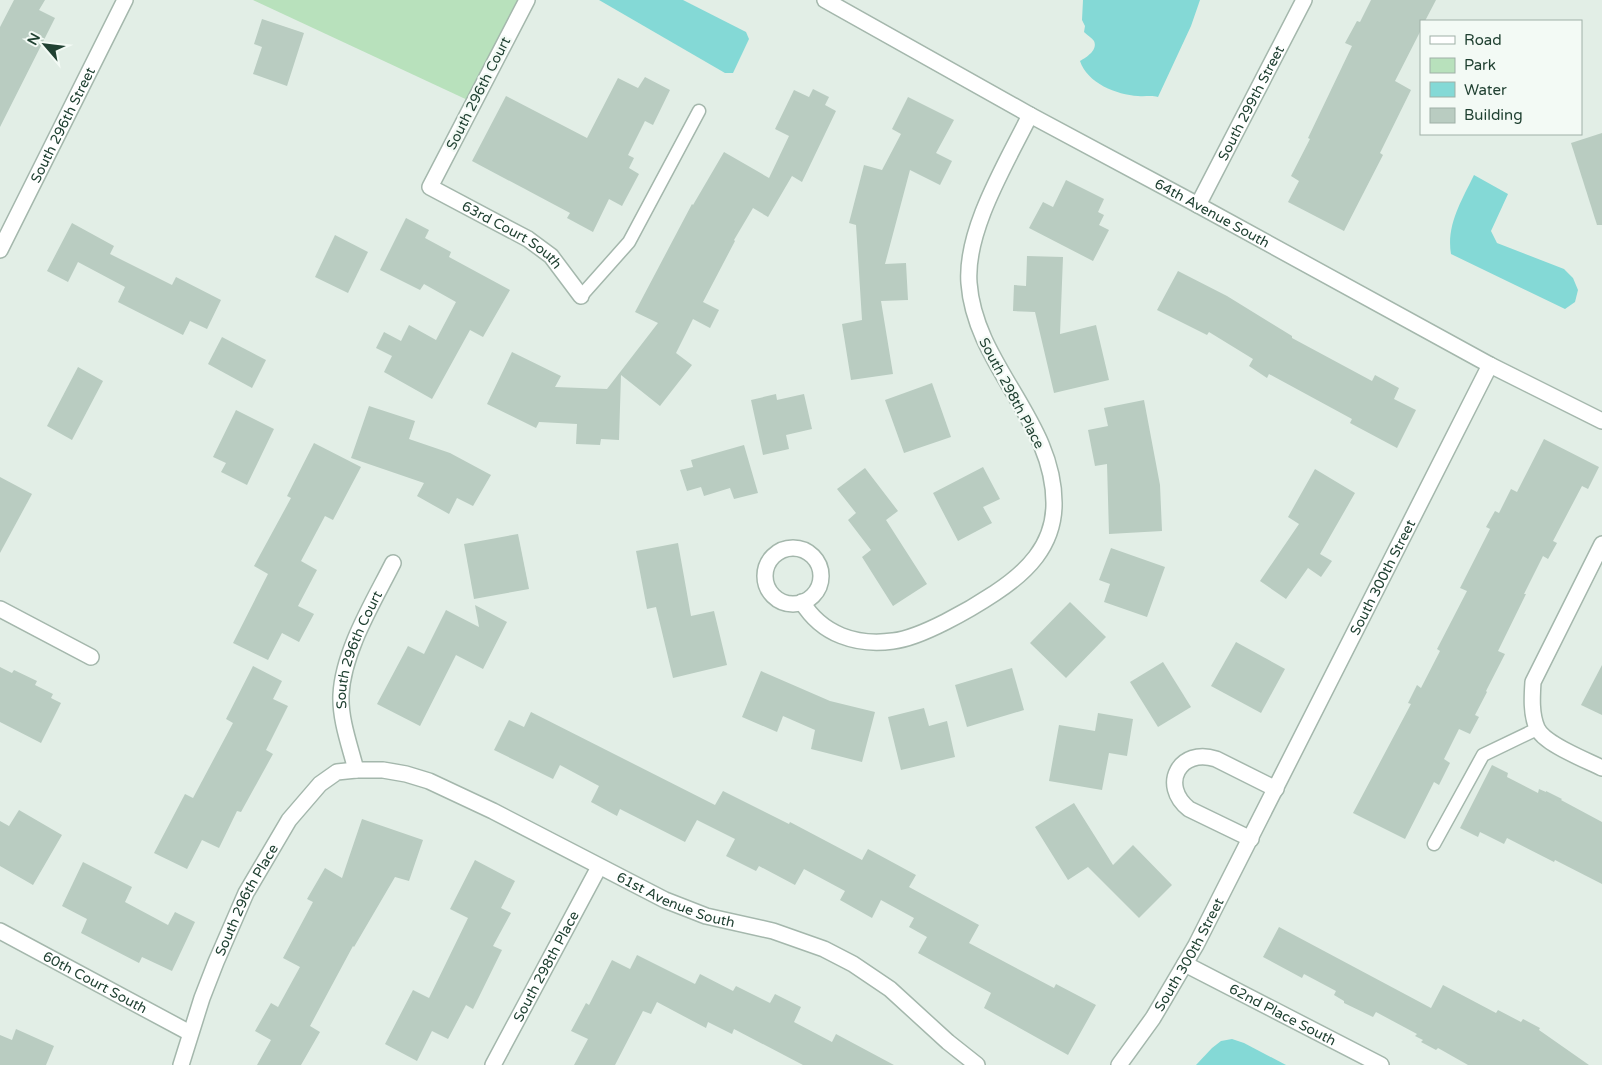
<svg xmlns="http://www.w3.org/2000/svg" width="1602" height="1065" font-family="'Varela Round',sans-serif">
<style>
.green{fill:#b8e1bc}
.water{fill:#84d9d6}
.building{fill:#b9ccc1}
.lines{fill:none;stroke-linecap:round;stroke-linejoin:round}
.service-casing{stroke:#a4b7ac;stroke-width:15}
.minor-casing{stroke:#a4b7ac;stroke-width:18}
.tertiary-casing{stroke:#a4b7ac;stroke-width:18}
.service{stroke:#fff;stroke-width:12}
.minor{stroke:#fff;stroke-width:15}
.tertiary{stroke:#fff;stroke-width:15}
.labels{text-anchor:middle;stroke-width:4.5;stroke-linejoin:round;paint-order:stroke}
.street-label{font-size:14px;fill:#204132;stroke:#f3faf5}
</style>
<rect width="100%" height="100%" fill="#e2eee6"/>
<!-- green -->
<polygon class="green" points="253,0 527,0 474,103"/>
<!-- water -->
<g class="water">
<polygon points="599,0 683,0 746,32 749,39 733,73 725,73"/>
<path d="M1083,0H1200L1191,26L1158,97C1151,95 1145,97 1138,96C1117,95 1087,83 1080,61C1087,57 1098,50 1094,41C1092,38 1087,35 1084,32L1085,26L1082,20Z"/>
<path d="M1474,175L1508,194L1491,231L1497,243L1564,269L1573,278L1578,290L1575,302L1565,309L1451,254C1446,225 1462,200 1474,175Z"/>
<polygon points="1232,1039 1244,1043 1286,1065 1196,1065 1212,1048 1221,1041"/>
</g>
<!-- building -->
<g class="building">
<polygon points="14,0 45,0 39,10 55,18 0,127 0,27"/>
<polygon points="1371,0 1436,0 1425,21 1421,21 1421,30 1395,81 1411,90 1380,153 1383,155 1344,231 1288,202 1299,181 1291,176 1310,139 1308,138 1352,46 1345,43 1357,21 1360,22"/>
<polygon points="262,19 304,33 287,86 253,74 262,47 254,44"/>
<polygon points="645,77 670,90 653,125 645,121 628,155 634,158 629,168 639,174 622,206 609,199 593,232 567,218 570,213 472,161 506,96 587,138 618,78 638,88"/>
<polygon points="813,89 829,97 825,105 836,111 802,182 792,176 768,217 753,208 734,240 735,241 703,302 719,310 710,328 693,319 676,353 692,365 660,406 621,375 619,440 601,439 600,445 576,444 577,424 539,422 536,428 487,404 512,352 561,376 555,387 607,389 658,323 635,312 692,204 693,205 724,152 769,178 789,136 775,129 794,90 809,97"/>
<polygon points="908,97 954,120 936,153 952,161 940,185 910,170 885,264 906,263 908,300 881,301 893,374 851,380 842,324 862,320 856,225 849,223 864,165 882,170 901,134 892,129"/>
<polygon points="1602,133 1602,225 1597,225 1571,143"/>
<polygon points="1066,180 1104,199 1098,212 1104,215 1099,225 1109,230 1093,261 1029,228 1043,202 1053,207"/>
<polygon points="406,218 429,230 425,238 451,252 449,257 510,290 483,337 470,330 432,399 384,372 392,356 376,348 384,332 401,341 409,325 436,340 456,302 424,284 420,290 380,270"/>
<polygon points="72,223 114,246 110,254 172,285 176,277 221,300 207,329 190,321 183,335 118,302 125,287 78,262 68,282 47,271"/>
<polygon points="335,235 368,252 348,293 315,277"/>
<polygon points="1027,256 1063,257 1060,334 1096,325 1109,380 1054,393 1035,312 1013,311 1014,285 1026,286"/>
<polygon points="1178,271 1227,296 1292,336 1292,338 1372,381 1375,375 1399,388 1394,399 1416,410 1397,448 1350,423 1352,419 1269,374 1267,378 1249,366 1253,359 1209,332 1207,335 1157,310"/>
<polygon points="222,337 266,360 252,388 208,364"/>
<polygon points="78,367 103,381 72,440 47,426"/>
<polygon points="932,383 951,437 904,453 885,400"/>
<polygon points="776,394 777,400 804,394 812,429 786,435 789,449 763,455 751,400"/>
<polygon points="1144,400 1160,485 1162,531 1109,534 1107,464 1095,466 1088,430 1108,426 1104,408"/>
<polygon points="369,406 415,421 409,439 450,453 491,475 473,506 457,498 449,514 417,496 424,483 351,458"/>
<polygon points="236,410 274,429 247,485 221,472 226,463 213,457"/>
<polygon points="1544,439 1599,467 1588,489 1582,486 1553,541 1557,543 1548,559 1543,556 1524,594 1526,594 1498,651 1505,654 1486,691 1487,692 1475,715 1479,717 1470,734 1459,729 1444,759 1450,763 1439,785 1434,782 1405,839 1353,813 1411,704 1408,703 1417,685 1421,688 1440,651 1437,649 1467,591 1460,588 1490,529 1486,527 1495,511 1499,513 1511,489 1517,492"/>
<polygon points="314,443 361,467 333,520 325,516 301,561 317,570 298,606 314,614 299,642 282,633 268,660 233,643 268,574 254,566 291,498 287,496"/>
<polygon points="744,445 758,493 734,499 730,488 704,496 701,487 687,491 680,470 693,467 691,460"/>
<polygon points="983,467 1000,499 983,507 992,523 958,541 933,493"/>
<polygon points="865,468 898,511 886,520 927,584 893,606 862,557 871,550 848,520 856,513 837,489"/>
<polygon points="1315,469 1355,493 1320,554 1332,561 1321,577 1308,568 1286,599 1260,581 1299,524 1288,517"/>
<polygon points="0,477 32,494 0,553"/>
<polygon points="518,534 529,589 474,599 464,544"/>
<polygon points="678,543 691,616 714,611 727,665 673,678 656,607 647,609 636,551"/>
<polygon points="1111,548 1165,567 1147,617 1104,602 1110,584 1099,580"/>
<polygon points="1070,602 1106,637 1066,678 1030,643"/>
<polygon points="475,605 507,622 483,669 456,655 420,726 377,704 408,646 424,654 446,610 479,627"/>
<polygon points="1236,642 1285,669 1261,713 1211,686"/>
<polygon points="1163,662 1191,707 1158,727 1130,682"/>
<polygon points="1602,665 1602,715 1581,705"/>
<polygon points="253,666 282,681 273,699 288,706 266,750 273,754 241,812 237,811 219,848 202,840 187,869 154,853 185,794 193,798 233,723 226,719"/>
<polygon points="0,667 12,673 14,670 37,681 35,685 53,694 51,698 61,703 41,743 0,722"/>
<polygon points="1012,668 1024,710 967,727 955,685"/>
<polygon points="761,671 830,701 875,712 862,762 811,749 815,730 783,716 777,732 742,717"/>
<polygon points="924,708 929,726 947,721 955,757 901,770 888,717"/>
<polygon points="531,712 715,805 723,791 789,824 790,822 862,860 868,849 916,875 909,887 979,925 969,943 1054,988 1056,984 1096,1005 1068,1055 984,1008 991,993 918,953 927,937 909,927 914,918 881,900 872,918 840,900 845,891 804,869 795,885 759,866 756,871 726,856 735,839 697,820 685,842 620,809 617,816 591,802 599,786 560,765 553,779 494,750 509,720 524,727"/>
<polygon points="1098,713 1133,719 1127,756 1109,753 1102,790 1049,781 1059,725 1095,731"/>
<polygon points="1492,765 1508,773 1507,777 1538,793 1539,789 1546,792 1546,791 1562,799 1561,800 1602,822 1602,884 1555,860 1554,862 1507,838 1504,844 1480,832 1478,837 1460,828"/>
<polygon points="1074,803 1113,865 1133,845 1172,885 1139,918 1088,867 1068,880 1035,827"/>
<polygon points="19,810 62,835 33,885 0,866 0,821 9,826"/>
<polygon points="362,819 423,840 409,881 395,877 354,947 353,946 310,1026 320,1032 301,1065 257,1065 271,1040 255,1031 271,1003 278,1007 300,967 283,958 313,902 307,899 325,868 342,878"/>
<polygon points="475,860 515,881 501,908 511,913 493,946 502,950 473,1009 466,1005 448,1039 432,1031 417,1061 385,1044 413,990 429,998 468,918 450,909"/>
<polygon points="83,862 132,887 125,902 168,925 175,912 195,922 172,971 142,957 139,963 81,933 87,919 62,906"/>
<polygon points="1279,927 1431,1008 1443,985 1496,1013 1498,1010 1521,1022 1523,1019 1540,1028 1539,1030 1589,1065 1468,1065 1438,1048 1436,1050 1421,1042 1423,1040 1415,1036 1417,1034 1376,1012 1373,1017 1344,1003 1344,1001 1334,995 1336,991 1304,974 1302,978 1263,957"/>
<polygon points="637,955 695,984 700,974 733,991 736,986 770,1003 775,994 801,1007 794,1022 832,1042 836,1034 894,1065 803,1065 734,1029 732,1034 708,1022 706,1028 657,1002 651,1014 643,1011 615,1065 574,1065 588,1039 571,1031 586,1003 589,1005 612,960 630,969"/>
<polygon points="16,1029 54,1046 46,1065 0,1065 0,1035 12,1040"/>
</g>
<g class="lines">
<defs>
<g id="service">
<polyline points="581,296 629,242 699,111"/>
<polyline points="1434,844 1483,755 1537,729"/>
</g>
<g id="minor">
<path id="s1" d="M527,0L430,187L528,239L551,256L581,296"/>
<path id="s2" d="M825,0L1030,115L1198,205L1490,365L1602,421"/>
<path id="s3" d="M1198,205L1304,0"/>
<path d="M1602,544L1533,682C1532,697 1531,714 1537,728C1544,744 1586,760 1602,768"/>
<circle cx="793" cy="576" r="28"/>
<path d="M802,602C822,635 857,646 893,641C921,638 971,609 995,593C1027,572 1053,546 1054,506C1056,422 975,366 969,283C965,230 1007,162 1030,115"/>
<polyline points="0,609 91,657"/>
<path id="s4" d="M356,770C350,746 340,720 341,695C343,651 374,601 393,563"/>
<path d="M1251,839L1189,809C1159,785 1180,747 1216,759L1276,789"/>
<path id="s5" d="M0,931L190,1033"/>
<path id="s6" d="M1185,964L1381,1065"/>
<path id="s7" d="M181,1065L202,998L216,962L246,893L289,820L320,784L337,772L356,770H383L406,774L429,781L493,811L665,900L706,916L773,931L824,949L853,964L890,989L948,1042L977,1065"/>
<path id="s8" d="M493,1065L599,867"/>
<path id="s9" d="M1119,1065L1153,1018L1196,945L1490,365"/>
</g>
<g id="tertiary">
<path id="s10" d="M0,250L125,0"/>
</g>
</defs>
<!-- service casing -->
<use href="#service" class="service-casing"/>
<!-- minor casing -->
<use href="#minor" class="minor-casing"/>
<!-- tertiary casing -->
<use href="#tertiary" class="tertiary-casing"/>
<!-- service -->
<use href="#service" class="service"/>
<!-- minor -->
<use href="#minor" class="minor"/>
<!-- tertiary -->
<use href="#tertiary" class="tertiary"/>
</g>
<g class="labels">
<!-- street labels -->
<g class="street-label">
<text transform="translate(478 93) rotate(-63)" y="5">South 296th Court</text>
<text dy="5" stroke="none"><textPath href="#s3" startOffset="115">South 299th Street</textPath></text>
<text dy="5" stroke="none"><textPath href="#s10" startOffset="140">South 296th Street</textPath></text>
<text dy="5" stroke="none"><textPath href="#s2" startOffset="442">64th Avenue South</textPath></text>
<text dy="5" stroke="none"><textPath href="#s1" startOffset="306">63rd Court South</textPath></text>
<text transform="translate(1012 393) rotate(62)" y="5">South 298th Place</text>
<text dy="5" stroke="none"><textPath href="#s9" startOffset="555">South 300th Street</textPath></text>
<text dy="5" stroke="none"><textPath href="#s4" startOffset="125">South 296th Court</textPath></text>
<text dy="5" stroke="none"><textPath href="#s7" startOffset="705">61st Avenue South</textPath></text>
<text dy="5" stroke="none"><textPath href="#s7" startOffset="178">South 296th Place</textPath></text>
<text dy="5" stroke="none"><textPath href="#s9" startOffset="131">South 300th Street</textPath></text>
<text dy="5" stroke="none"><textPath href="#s8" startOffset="112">South 298th Place</textPath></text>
<text dy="5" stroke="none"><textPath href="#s5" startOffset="108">60th Court South</textPath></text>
<text dy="5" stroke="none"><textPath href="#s6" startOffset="110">62nd Place South</textPath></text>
</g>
</g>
<!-- legend -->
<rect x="1420" y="20" width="162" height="115" fill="#f3faf5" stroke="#9fb0a7"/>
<rect x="1430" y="36" width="25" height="8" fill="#ffffff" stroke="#9fb0a7"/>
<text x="1464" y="45" font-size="15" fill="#204132">Road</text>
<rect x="1430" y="58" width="25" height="15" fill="#b8e1bc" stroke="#9fb0a7"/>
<text x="1464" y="70" font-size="15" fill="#204132">Park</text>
<rect x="1430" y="82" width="25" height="15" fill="#84d9d6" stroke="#9fb0a7"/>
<text x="1464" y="95" font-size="15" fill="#204132">Water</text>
<rect x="1430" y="108" width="25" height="15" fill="#b9ccc1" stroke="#9fb0a7"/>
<text x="1464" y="120" font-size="15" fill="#204132">Building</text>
<!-- north arrow -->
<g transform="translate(45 45) rotate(298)" stroke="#f3faf5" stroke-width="4" paint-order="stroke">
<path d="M0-4L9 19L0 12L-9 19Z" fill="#204132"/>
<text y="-8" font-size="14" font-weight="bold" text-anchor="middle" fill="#204132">N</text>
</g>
</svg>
